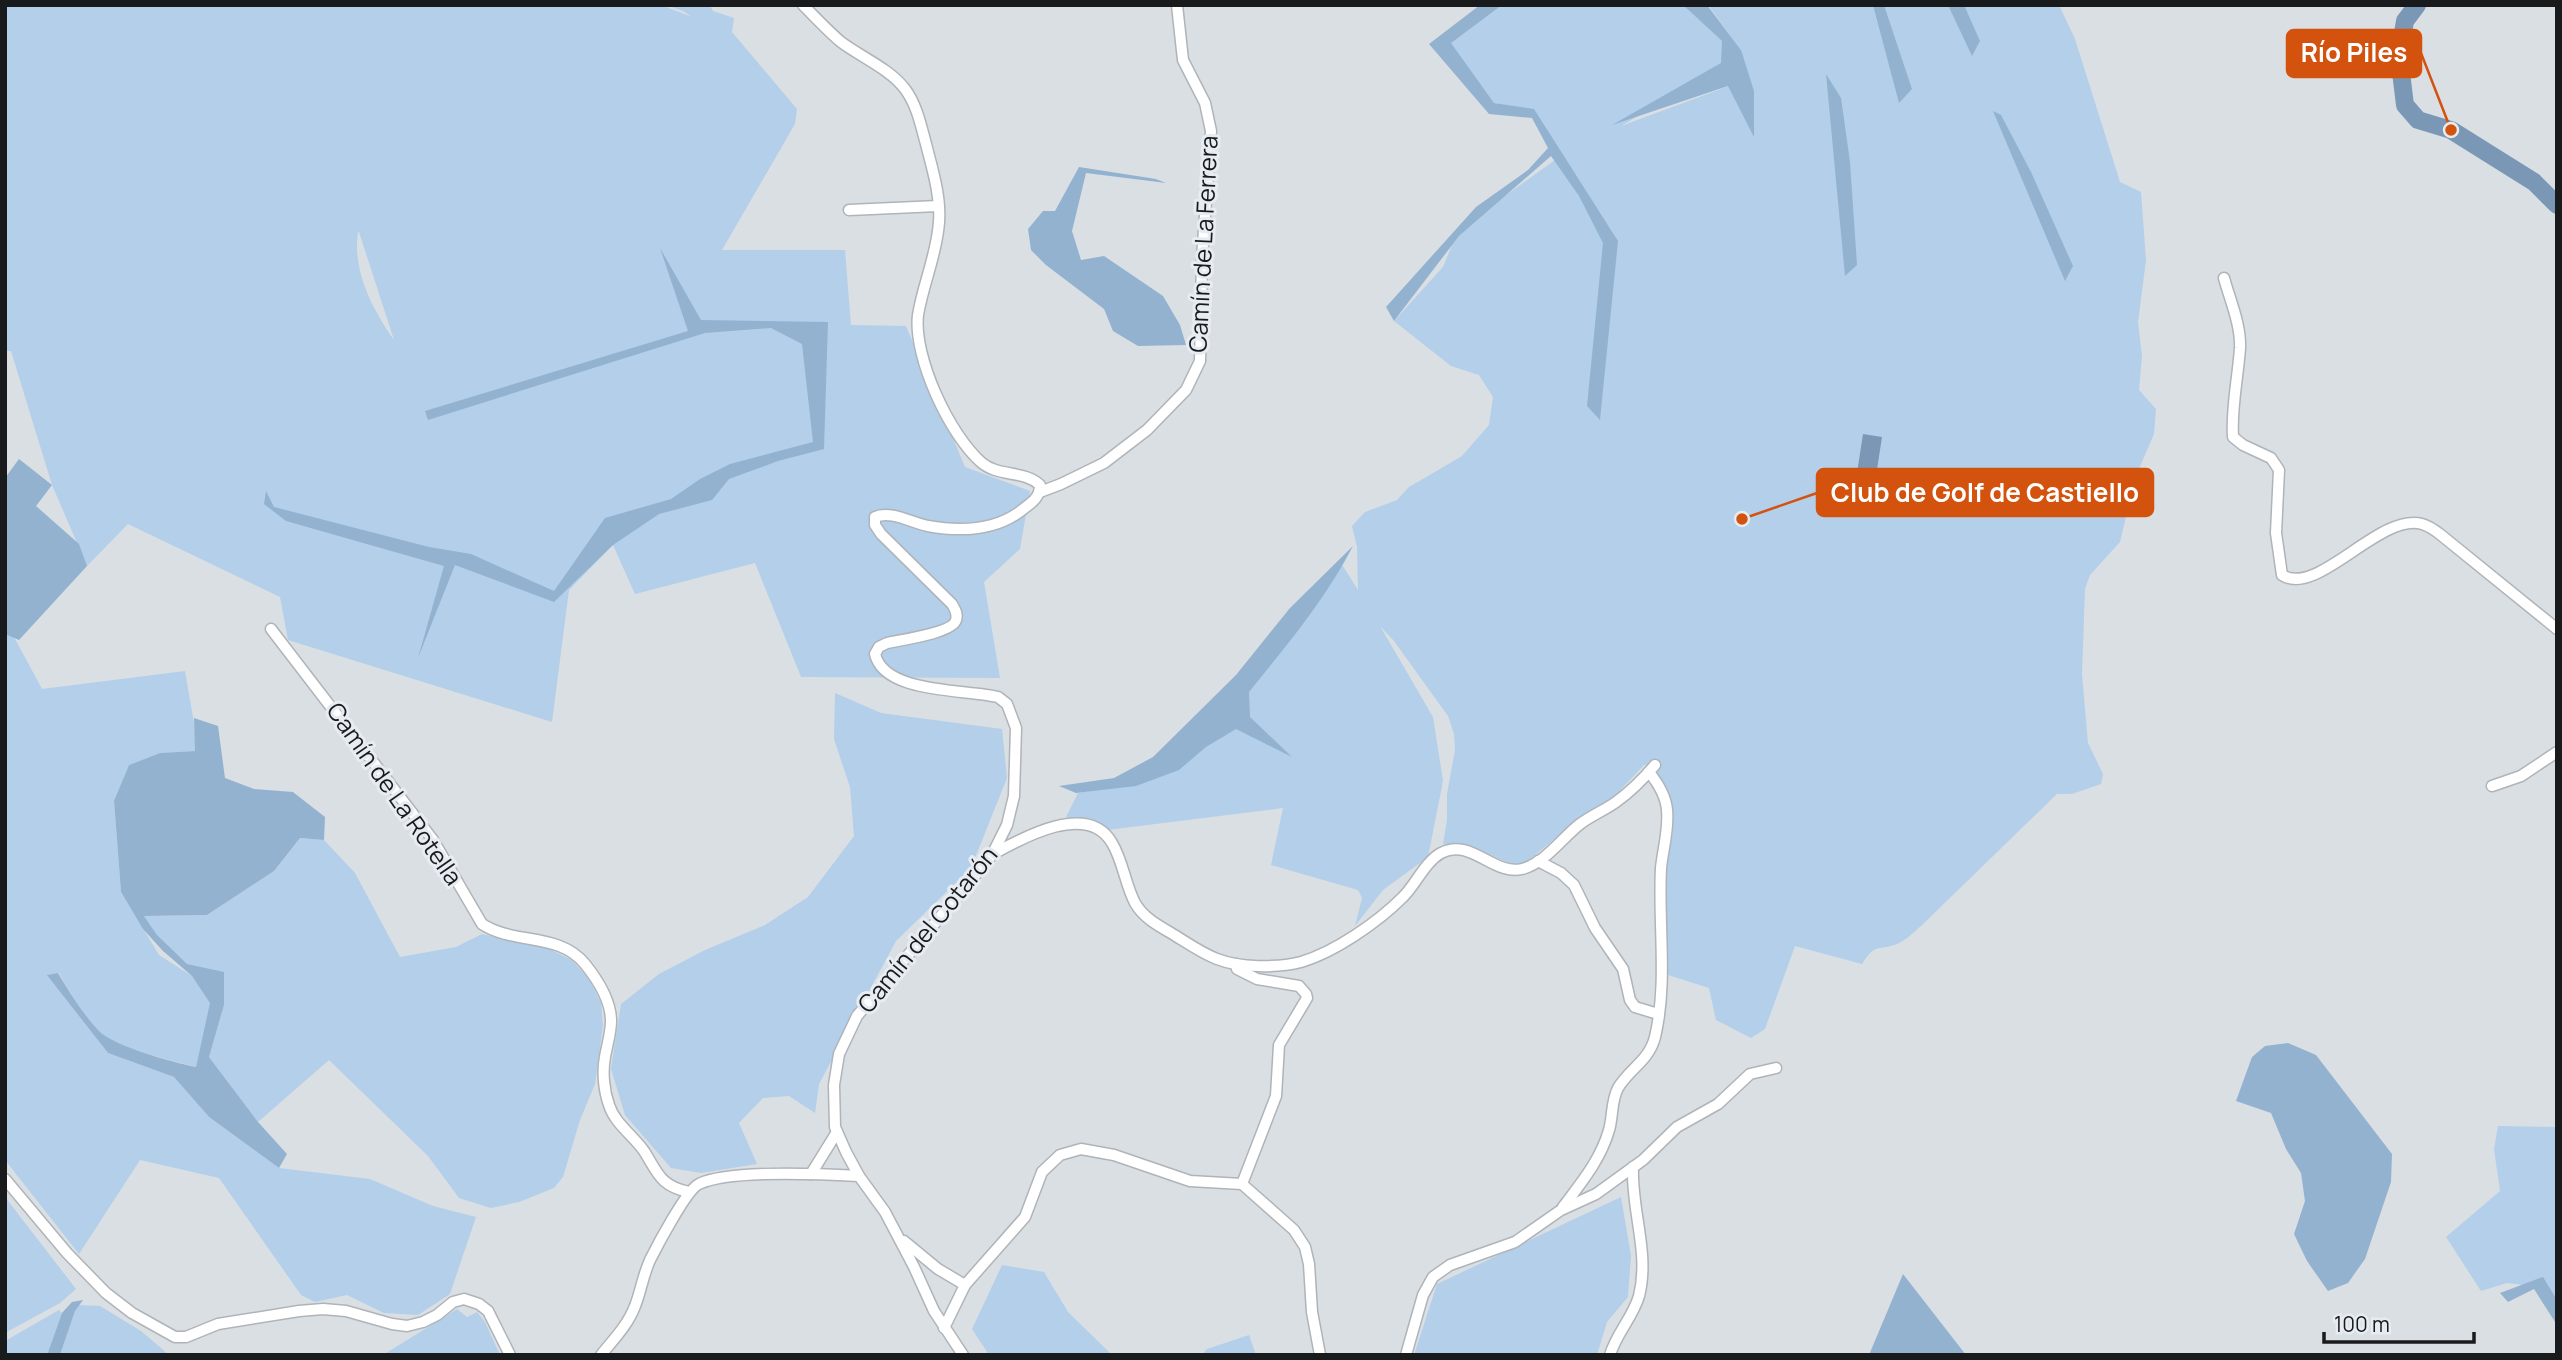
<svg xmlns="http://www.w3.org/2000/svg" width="2562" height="1360" font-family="Manrope,sans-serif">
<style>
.green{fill:#b3cfea;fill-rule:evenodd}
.forest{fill:#93b2d0}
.water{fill:#7a98b6}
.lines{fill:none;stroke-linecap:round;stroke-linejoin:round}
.river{stroke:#7a98b6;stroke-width:18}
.minor-casing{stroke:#afb4b9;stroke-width:13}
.minor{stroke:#fff;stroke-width:10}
.labels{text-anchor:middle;stroke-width:6;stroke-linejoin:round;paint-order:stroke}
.street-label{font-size:24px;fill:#191a1c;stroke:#e7ecf2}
.leader{fill:none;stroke:#d3530e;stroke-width:2.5}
.callout-dot{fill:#d3530e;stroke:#e7ecf2;stroke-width:2.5}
.callout{fill:#d3530e;stroke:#d3530e;stroke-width:2.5}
.callout-label{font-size:26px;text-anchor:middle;font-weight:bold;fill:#fff}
</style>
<rect width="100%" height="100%" fill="#dadfe4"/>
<!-- green -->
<g class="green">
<path d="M5,5H661L692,17L683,11L666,5H710L713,11L734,18L732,32L797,109L795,124L722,250H845L851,325L906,326L965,467L1030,491L1020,549L984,582L1000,678L801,677L755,563L635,594L613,545L569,590L552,722L288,640L280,597L128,524L87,566L52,485L11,351H5ZM358,232H359L394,340C373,310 352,271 358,232Z"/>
<path d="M1502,5H1683L1722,41L1725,65L1621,126L1729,86L1741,50L1708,5H2059L2075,39L2120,182L2141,192L2146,260L2138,322L2142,356L2139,390L2156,409L2154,434L2135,478L2120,542L2090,575L2085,589L2082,674L2088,743L2103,774L2101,784L2072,794H2057L1921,926C1914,932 1905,941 1897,944C1877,951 1875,943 1862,964L1795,946L1765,1029L1751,1038L1716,1020L1709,988L1665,974L1663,931L1666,868L1673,831L1671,807L1655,765H1644L1614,797L1590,810L1525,863L1511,864L1468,845L1443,844L1447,820V794L1455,750L1454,734L1448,716L1394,641L1380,626L1433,717L1443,781L1428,857L1383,890L1355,926L1362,898L1358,890L1271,865L1283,808L1107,830L1066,817L1078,793L1118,787L1228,699L1339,560L1358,590L1357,547L1352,526L1365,512L1397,500L1409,487L1462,456L1489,425L1493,397L1479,375L1451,366L1394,321L1443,267L1454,240L1498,201L1555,160L1601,228L1613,233L1530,109L1494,103L1450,43Z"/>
<path d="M5,634L14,637L42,689L185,671L194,723L196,751L160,753L129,765L114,802L121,892L159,955L192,976L211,1003L196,1067C169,1059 118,1050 99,1031C83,1014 70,993 59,973L48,975L108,1053L174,1077L209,1117L279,1168L370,1179L433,1206L476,1217L450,1294L418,1315L384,1313L347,1295L315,1302L301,1295L219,1178L140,1160L79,1254L5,1160Z"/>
<polygon points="835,693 881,713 1002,729 1007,778 971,868 896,941 819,1084 815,1113 789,1096 763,1098 739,1123 757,1164 701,1173 671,1168 625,1115 611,1069 621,1004 659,974 705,950 765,925 808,897 854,836 850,787 834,739"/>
<polygon points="300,838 324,840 355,873 400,957 456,947 482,934 547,948 572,960 589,979 601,1003 603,1025 595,1084 580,1120 563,1177 554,1188 519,1202 491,1208 459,1198 428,1156 329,1060 258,1122 209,1057 224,1005 187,964 159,939 144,916 207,915 274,871"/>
<polygon points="2498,1126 2557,1127 2557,1312 2549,1288 2507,1283 2481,1291 2446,1237 2500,1191 2494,1149"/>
<polygon points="5,1197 76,1289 60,1303 5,1333"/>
<polygon points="1621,1197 1631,1256 1628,1297 1607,1322 1597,1355 1414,1355 1437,1284"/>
<polygon points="1002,1265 1044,1272 1068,1312 1112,1355 989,1355 972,1329"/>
<polygon points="79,1305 100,1306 141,1331 169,1355 60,1355 75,1311"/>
<polygon points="457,1309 467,1317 477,1312 485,1322 500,1355 383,1355"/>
<polygon points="59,1310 62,1313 47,1355 5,1355 5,1341"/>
<polygon points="1249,1335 1256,1355 1202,1355 1207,1349"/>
</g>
<!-- forest -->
<g class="forest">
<polygon points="1480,5 1502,5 1451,43 1494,103 1534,109 1618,241 1600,420 1587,406 1603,243 1579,196 1551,156 1459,236 1394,321 1386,307 1476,207 1528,170 1548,148 1532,118 1489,114 1429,44"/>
<polygon points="1683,5 1707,5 1741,50 1754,91 1754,137 1728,86 1612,125 1721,63 1722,41"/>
<polygon points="1873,5 1884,5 1912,89 1899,103"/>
<polygon points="1948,5 1964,5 1980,41 1972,56"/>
<polygon points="1826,74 1841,98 1850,162 1857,265 1845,276"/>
<polygon points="1993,111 2001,115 2031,172 2073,266 2065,281"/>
<polygon points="1079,167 1156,179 1166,183 1086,173 1072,231 1081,260 1104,256 1163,296 1180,325 1186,345 1138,346 1113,331 1104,309 1046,265 1031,250 1028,229 1043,211 1055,211"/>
<polygon points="660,248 701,320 828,322 824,449 778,461 729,479 712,500 659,514 613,545 554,602 455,565 418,658 444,566 286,521 264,504 266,491 274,507 429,547 471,554 554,591 605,518 671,499 700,479 730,464 813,442 802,344 771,328 705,333 428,420 425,411 688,331"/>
<polygon points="19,459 52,485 36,506 79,544 87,566 19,640 5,634 5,478"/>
<path d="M1353,546C1325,600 1287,645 1249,692L1250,717L1292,757L1236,729L1206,747L1179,770L1136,786L1076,793L1059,786L1114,778L1153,757L1236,675L1290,608Z"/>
<path d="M194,718L218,726L225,778L254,789L293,792L325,817L324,840L300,838L274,871L207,915L144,916L157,935L187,964L224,972V1005L209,1057L258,1122L287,1154L279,1168L209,1117L174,1077L108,1053L47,975L58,973C70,993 83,1014 99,1031C115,1047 173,1062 196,1067L210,1003L192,976L163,951L143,929L121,892L114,801L129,765L160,753L195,751Z"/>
<polygon points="2288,1043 2316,1055 2392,1154 2391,1182 2365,1259 2348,1283 2328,1291 2307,1261 2294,1234 2305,1201 2301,1173 2286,1149 2271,1113 2236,1101 2252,1057 2265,1046"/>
<polygon points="1903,1274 1966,1355 1869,1355"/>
<polygon points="2543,1277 2557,1300 2557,1325 2534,1289 2508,1302 2500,1293"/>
<polygon points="83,1300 75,1311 60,1355 47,1355 62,1313 72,1302"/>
</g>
<!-- water -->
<polygon class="water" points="1863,434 1882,437 1876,476 1857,473"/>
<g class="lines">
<!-- river -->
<polyline class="river" points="2417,5 2405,21 2399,56 2405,105 2418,120 2451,130 2534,182 2557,205"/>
<defs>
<g id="minor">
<path d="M803,5C815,17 828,31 841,42C861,57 890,69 905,89C917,105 921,126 926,144C932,168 941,196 939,222C937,254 923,284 918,315C913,357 950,436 982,463C999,477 1024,470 1040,485C1040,498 1031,503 1022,510C995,531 961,532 928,526C912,523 891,510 875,517V525L881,534L952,604C955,609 958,614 956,620C953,633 900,640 887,643L879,647L875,654C884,694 966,689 998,697L1007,704L1016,728L1014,796L1007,825L992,855L857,1016L839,1054L834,1085L835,1127L846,1152L859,1176L885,1212L914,1267L934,1311L963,1355"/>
<polyline points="849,210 938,206"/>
<path d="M2224,278C2230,300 2241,325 2240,348C2238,378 2231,407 2233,437L2243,445L2271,458L2279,470L2276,533L2282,575C2317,598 2380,512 2422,524C2429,526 2436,531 2441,535L2557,629"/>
<polyline points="1040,492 1061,484 1104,463 1147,430 1186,390 1200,361 1202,258 1211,131 1205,103 1183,60 1177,5"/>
<path d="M271,629L433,840L482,924C514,945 559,932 585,964C597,979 611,1000 611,1021C611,1033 607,1045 605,1057C602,1072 604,1091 609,1105C615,1124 633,1135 644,1151C658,1173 660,1186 689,1192"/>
<polyline points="2492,786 2521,776 2557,752"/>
<path d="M993,854C1022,838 1088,801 1112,843C1123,861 1125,884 1135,903C1143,917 1157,925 1171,933C1186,942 1201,953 1217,959C1240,968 1277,968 1301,962C1335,952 1378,922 1403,897C1416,884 1425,862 1441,853C1470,837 1494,876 1522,869C1545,863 1562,838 1580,824C1592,815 1605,810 1616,802C1630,792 1644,778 1655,765"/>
<polyline points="1538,861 1561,873 1574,885 1595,928 1623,969 1630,1000 1635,1007 1658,1014"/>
<polyline points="1236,964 1237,969 1257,979 1299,986 1306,994 1307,998 1279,1045 1276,1096 1242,1184"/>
<polyline points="811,1174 837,1132"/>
<polyline points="5,1179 67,1253 106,1293 132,1313 175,1337 186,1337 218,1324 299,1311 323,1309 346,1311 392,1324 407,1326 423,1322 437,1315 453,1302 464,1299 479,1304 488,1311 510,1355"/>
<path d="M1563,1207C1581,1183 1601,1159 1609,1130C1613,1117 1611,1101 1618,1088C1629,1069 1649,1061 1655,1037C1668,983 1658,923 1661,868C1663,848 1669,830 1667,810C1666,796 1657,782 1649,772"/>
<polyline points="904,1241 938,1269 965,1285 1025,1217 1042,1172 1060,1155 1081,1149 1114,1155 1190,1181 1242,1184 1294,1230 1305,1247 1309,1264 1312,1312 1320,1355"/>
<polyline points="944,1328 965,1285"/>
<path d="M601,1355C613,1340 628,1325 635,1306C641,1291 643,1275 650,1260C657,1246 687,1189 699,1184C729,1169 823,1174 859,1176"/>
<polyline points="1406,1355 1423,1295 1433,1277 1450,1265 1515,1242 1561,1210 1596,1194 1643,1160 1677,1127 1718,1104 1750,1074 1776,1068"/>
<path d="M1610,1355C1616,1334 1633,1317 1639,1296C1650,1253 1631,1210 1633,1167"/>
</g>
</defs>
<!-- minor casing -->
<use href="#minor" class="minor-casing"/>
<!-- minor -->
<use href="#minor" class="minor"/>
</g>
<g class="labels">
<!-- street labels -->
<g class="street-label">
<text transform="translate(1204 244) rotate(-87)" y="8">Camín de La Ferrera</text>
<text transform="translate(394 794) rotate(55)" y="8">Camín de La Rotella</text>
<text transform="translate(928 930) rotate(-51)" y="8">Camín del Cotarón</text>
</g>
</g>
<!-- callouts -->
<path class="leader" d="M2451 130L2421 53M1742 519L1817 493"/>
<g class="callout-dot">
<circle cx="2451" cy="130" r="7"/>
<circle cx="1742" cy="519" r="7"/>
</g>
<g class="callout">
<rect x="2287" y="30" width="134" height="47" rx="7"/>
<rect x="1817" y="469" width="336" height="47" rx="7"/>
</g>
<g class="callout-label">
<text x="2354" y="62">Río Piles</text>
<text x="1985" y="502">Club de Golf de Castiello</text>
</g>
<!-- border -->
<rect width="2562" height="1360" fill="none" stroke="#191a1c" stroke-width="14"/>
<!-- scale -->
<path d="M2324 1332v10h150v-10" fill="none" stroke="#191a1c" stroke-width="3.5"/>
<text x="2334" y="1332" font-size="21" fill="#191a1c" stroke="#e7ecf2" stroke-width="5" paint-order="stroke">100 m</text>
</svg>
